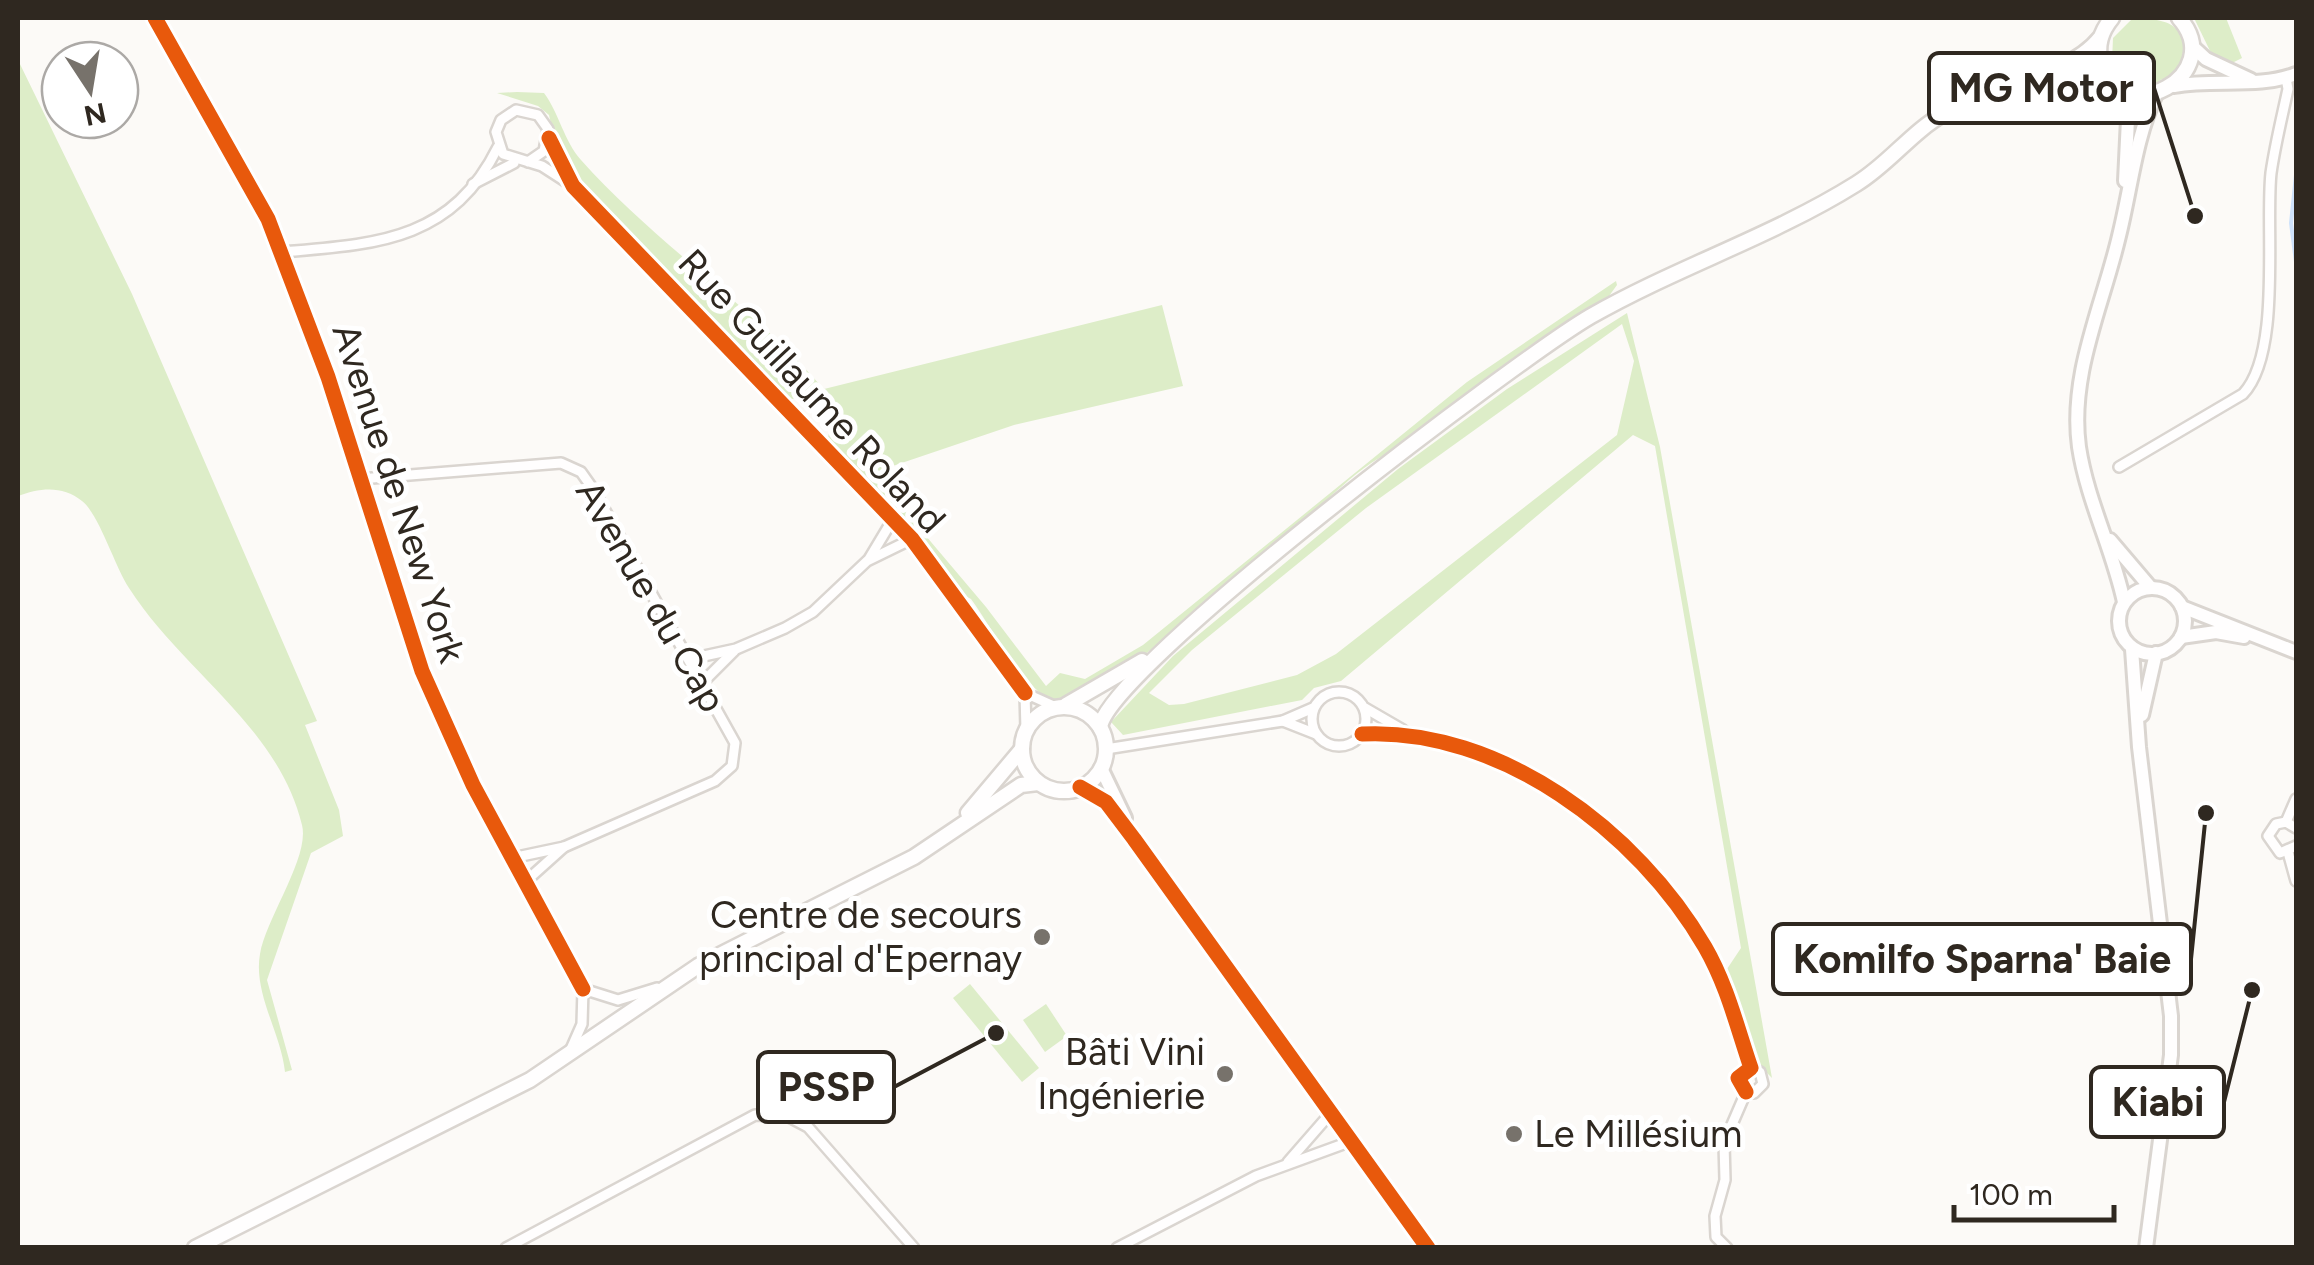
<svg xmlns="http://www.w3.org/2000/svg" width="2314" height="1265" font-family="Figtree,sans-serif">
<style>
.green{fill:#ddedc8;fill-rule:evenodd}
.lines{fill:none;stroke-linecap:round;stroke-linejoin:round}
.stream{stroke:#cee2fb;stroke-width:4}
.street-casing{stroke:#dad5d0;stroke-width:14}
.secondary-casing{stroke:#dad5d0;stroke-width:18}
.primary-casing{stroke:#dad5d0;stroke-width:19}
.street{stroke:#fffefe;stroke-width:9}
.secondary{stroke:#fffefe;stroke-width:12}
.primary{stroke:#fffefe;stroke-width:14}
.cycleway-casing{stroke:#fff;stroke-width:21}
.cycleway{stroke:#e8590c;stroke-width:15}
.poi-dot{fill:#77726b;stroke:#fff;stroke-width:4}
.labels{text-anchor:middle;stroke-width:10;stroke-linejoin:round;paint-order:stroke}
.street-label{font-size:38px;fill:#2f2820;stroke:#fff}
.poi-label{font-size:38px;fill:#2f2820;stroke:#fff;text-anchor:end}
.leader{fill:none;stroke:#2f2820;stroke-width:4}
.callout-dot{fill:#2f2820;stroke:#fff;stroke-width:4}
.callout{fill:#fff;stroke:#2f2820;stroke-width:4}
.callout-label{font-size:40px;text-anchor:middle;font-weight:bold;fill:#2f2820}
</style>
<rect width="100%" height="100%" fill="#fcfaf7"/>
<!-- green -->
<g class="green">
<path d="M2133,18C2177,18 2195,32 2176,76L2160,80L2158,87L2132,85L2112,61L2113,38Z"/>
<polygon points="2194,18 2226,18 2242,58 2230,64 2212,55"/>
<path d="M18,60L132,294L317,721L305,725L339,810L343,836L311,853L267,980L292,1070L285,1072C281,1033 253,993 260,954C266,918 310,857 302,825C278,726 182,671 129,588C115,567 99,514 82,501C63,485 39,488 18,496Z"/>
<path d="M517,92L544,93C559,113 564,141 581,160C655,243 749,303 821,386L820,390L1162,305L1183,386L1014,425L881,470L893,497L986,607L1046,686L1060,673L1085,679L1143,645L1467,382L1616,281L1617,285L1609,296C1538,336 1475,386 1411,436C1391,452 1368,463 1349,480C1303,520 1106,707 1055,701C1030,698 988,622 971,599L960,593L917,537L827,441L835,411L818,391L789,400L574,179L557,151L549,115L538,106L497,93Z"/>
<path d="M1627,313L1660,447L1772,1078L1756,1062L1741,1006L1725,972L1741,948L1655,446L1633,435L1341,681L1314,688L1302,700L1123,735L1111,722L1173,656L1398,469L1507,389ZM1622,324L1634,361L1617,435L1336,654L1297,675L1184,704L1169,705L1149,693L1192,650L1366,508Z"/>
<polygon points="970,984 1039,1068 1022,1082 953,998"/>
<polygon points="1046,1004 1067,1036 1045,1052 1023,1020"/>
</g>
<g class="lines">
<!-- stream -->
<polyline class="stream" points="2296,175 2291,223 2296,262"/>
<defs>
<g id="street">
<polyline points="155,18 268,219 328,377 422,671 473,785 583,989"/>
<polyline points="549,138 573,186 912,539 1025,693"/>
<polyline points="528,162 544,151 548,129 538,115 516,110 501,120 496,132 503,154 542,166 573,186"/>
<polyline points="473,184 514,163"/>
<path d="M282,252C375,244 451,242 498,147"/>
<path d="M2119,467L2243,394C2282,353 2265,227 2271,173C2275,145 2282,117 2288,89L2286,78"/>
<polyline points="360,479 561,463 581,472 593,489 735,743 732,766 715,781 564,847 512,858"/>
<polyline points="869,559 893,519"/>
<polyline points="690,659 736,649 785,628 813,612 867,561 912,539"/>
<polyline points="704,681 734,651"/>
<circle cx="1339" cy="719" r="27"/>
<polyline points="1365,708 1403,730"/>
<polyline points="1283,721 1316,734"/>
<polyline points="1026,730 1025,693 1056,707"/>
<path d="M1362,734C1499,727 1638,831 1705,947C1727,985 1737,1027 1751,1068L1738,1078L1746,1092"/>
<polyline points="1106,749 1283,721 1313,708"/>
<polyline points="2286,822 2296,799"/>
<polyline points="2296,828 2286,822 2276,824 2268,836 2280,853 2296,846"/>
<polyline points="2288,852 2296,881"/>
<polyline points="525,882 564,847"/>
<polyline points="571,1049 582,1024 583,989 618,1000 657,988"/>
<polyline points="1288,1162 1329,1115"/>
<polyline points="506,1248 755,1115 789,1117 808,1127 914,1248"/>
<polyline points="1117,1248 1256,1176 1349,1142"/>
<polyline points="1727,1248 1716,1237 1715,1216 1725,1180 1724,1143 1746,1092 1754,1093 1763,1084 1760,1072 1751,1068"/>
</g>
<g id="secondary">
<polyline points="2192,46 2206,59 2251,80"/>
<path d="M2174,86C2215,78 2257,89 2296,74"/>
<polyline points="2123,90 2128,119 2125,181"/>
<polyline points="2110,540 2150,587"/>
<circle cx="2152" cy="621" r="33"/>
<path d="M2124,602C2113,550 2087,500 2079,447C2069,374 2103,305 2119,236C2131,188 2135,139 2156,94"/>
<polyline points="2182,607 2296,652"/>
<polyline points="2181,637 2216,632 2244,637"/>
<polyline points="2132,649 2139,747 2171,1016 2171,1055 2146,1248"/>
<polyline points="2142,715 2156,653"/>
<polyline points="1101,768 1125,818"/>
<polyline points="1080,787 1106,802 1134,839 1428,1248"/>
</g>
<g id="primary">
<path d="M2112,18C2102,30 2096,45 2101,62C2122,133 2229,74 2179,18"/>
<polyline points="2022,88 2088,74 2109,77"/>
<polyline points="1066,705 1142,661"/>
<circle cx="1064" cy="749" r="42"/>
<path d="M1100,727C1111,666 1519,358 1591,316C1677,267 1773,236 1856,184C1889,164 1911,132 1945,113C1989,88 2069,77 2100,38"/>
<polyline points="968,813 1022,749"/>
<polyline points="195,1248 530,1080 698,966 914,857 1021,785 1038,783"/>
</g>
</defs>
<!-- street casing -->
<use href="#street" class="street-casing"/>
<!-- secondary casing -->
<use href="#secondary" class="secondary-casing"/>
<!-- primary casing -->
<use href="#primary" class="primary-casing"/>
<!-- street -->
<use href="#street" class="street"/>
<!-- secondary -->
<use href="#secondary" class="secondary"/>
<!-- primary -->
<use href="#primary" class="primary"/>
<defs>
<g id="cycleway">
<polyline points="155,18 268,219 328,377 422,671 473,785 583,989"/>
<polyline points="549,138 573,186 912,539 1025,693"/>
<path d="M1362,734C1499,727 1638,831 1705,947C1727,985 1737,1027 1751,1068L1738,1078L1746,1092"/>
<polyline points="1080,787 1106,802 1134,839 1428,1248"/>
</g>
</defs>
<!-- cycleway casing -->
<use href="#cycleway" class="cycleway-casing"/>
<!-- cycleway -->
<use href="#cycleway" class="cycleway"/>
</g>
<!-- markers -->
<g class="poi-dot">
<circle cx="1042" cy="937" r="10"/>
<circle cx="1225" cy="1074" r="10"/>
<circle cx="1514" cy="1134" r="10"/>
</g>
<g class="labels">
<!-- street labels -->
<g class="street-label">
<text transform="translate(812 391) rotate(47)" y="13">Rue Guillaume Roland</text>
<text transform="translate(399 493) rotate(72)" y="13">Avenue de New York</text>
<text transform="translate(651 596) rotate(60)" y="13">Avenue du Cap</text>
</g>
<!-- poi labels -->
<g class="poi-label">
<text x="1022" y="928">Centre de secours<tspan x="1022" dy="44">principal d'Epernay</tspan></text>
<text x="1205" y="1065">Bâti Vini<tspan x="1205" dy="44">Ingénierie</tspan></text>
<text x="1534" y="1147" text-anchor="start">Le Millésium</text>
</g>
</g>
<!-- callouts -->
<path class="leader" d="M2195 216L2154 88M2206 813L2191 959M996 1033L894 1087M2252 990L2224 1102"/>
<g class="callout-dot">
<circle cx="2195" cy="216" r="10"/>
<circle cx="2206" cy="813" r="10"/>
<circle cx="996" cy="1033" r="10"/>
<circle cx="2252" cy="990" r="10"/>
</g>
<g class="callout">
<rect x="1929" y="53" width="225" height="70" rx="10"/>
<rect x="1773" y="924" width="418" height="70" rx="10"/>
<rect x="758" y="1052" width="136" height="70" rx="10"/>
<rect x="2091" y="1067" width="133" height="70" rx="10"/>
</g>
<g class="callout-label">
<text x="2041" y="102">MG Motor</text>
<text x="1982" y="973">Komilfo Sparna' Baie</text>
<text x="826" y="1101">PSSP</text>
<text x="2158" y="1116">Kiabi</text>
</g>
<!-- border -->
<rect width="2314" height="1265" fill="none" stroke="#2f2820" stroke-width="40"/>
<!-- north arrow -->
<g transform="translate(90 90) rotate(168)"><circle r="48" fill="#ffffff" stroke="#aca9a6" stroke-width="2.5"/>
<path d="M0-8L18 38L0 25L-18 38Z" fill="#77726b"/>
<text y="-15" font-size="28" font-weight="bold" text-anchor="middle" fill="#2f2820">N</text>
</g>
<!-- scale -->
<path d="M1954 1205v15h160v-15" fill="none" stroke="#2f2820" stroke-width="5"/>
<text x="1969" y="1205" font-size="30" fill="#2f2820" stroke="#ffffff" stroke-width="8" paint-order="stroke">100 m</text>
</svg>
